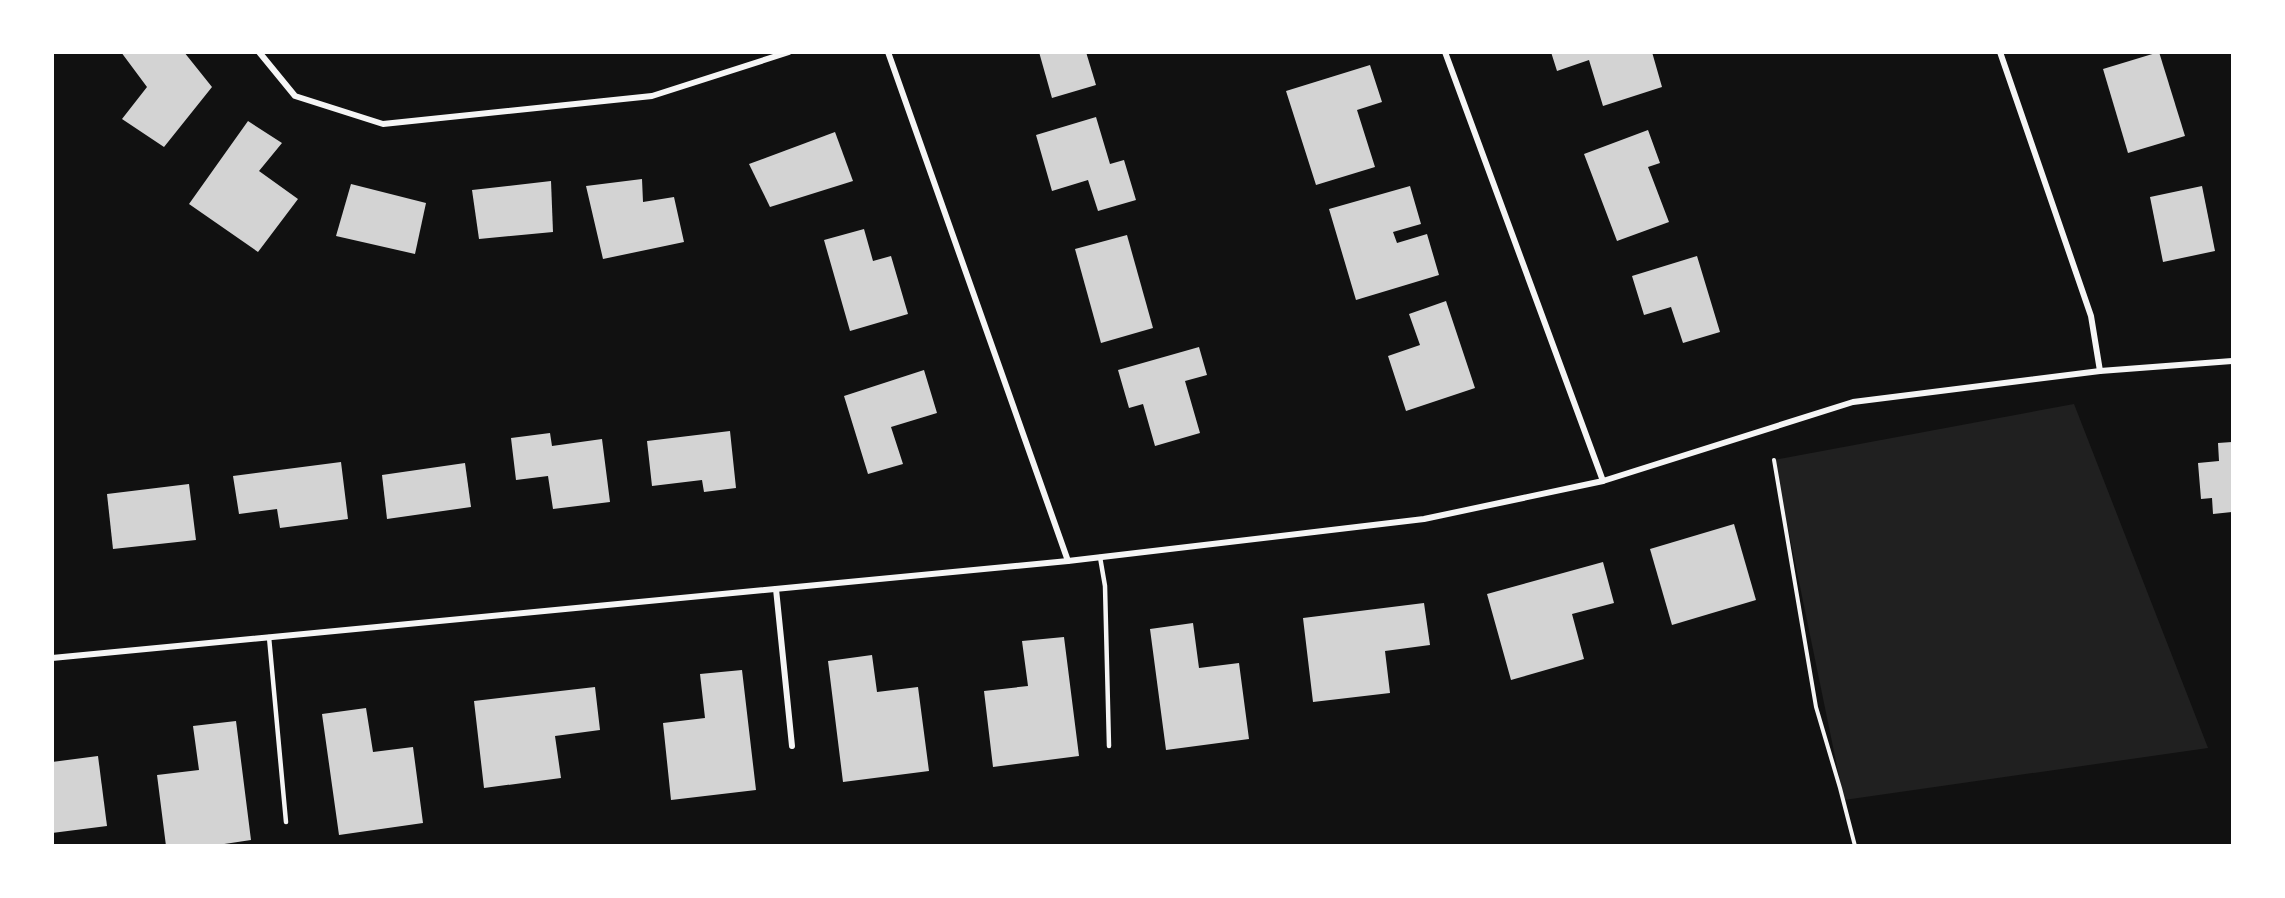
<svg xmlns="http://www.w3.org/2000/svg" width="2285" height="898" font-family="'Source Sans 3',sans-serif">
<style>
.green{fill:#202020}
.building{fill:#d3d3d3}
.lines{fill:none;stroke-linecap:round;stroke-linejoin:round}
.path{stroke:#f5f5f5;stroke-width:4}
.service{stroke:#f5f5f5;stroke-width:4.5}
.minor{stroke:#f5f5f5;stroke-width:6}
</style>
<rect width="100%" height="100%" fill="#111"/>
<!-- green -->
<polygon class="green" points="2074,404 2208,748 1844,800 1774,460"/>
<!-- building -->
<g class="building">
<polygon points="121,52 184,52 212,87 164,147 122,119 147,87"/>
<polygon points="1039,52 1086,52 1096,85 1052,98"/>
<polygon points="1551,52 1652,52 1662,87 1603,106 1589,60 1557,71"/>
<polygon points="2159,52 2185,136 2128,153 2103,69"/>
<polygon points="1370,65 1382,102 1357,110 1375,167 1316,185 1286,91"/>
<polygon points="1096,117 1110,164 1124,160 1136,200 1098,211 1088,180 1052,191 1036,135"/>
<polygon points="248,121 282,143 259,171 298,199 258,252 189,204"/>
<polygon points="1648,130 1660,163 1648,167 1669,222 1617,241 1584,154"/>
<polygon points="835,132 853,181 770,207 749,164"/>
<polygon points="642,179 643,202 674,197 684,242 603,259 586,186"/>
<polygon points="551,181 553,232 479,239 472,190"/>
<polygon points="351,184 426,203 415,254 336,236"/>
<polygon points="1410,186 1421,224 1393,232 1397,243 1427,234 1439,275 1356,300 1329,209"/>
<polygon points="2202,186 2215,251 2163,262 2150,197"/>
<polygon points="864,229 873,261 891,256 908,314 850,331 824,240"/>
<polygon points="1127,235 1153,328 1101,343 1075,249"/>
<polygon points="1697,256 1720,332 1683,343 1671,307 1644,315 1632,276"/>
<polygon points="1446,301 1475,388 1406,411 1388,356 1420,345 1409,314"/>
<polygon points="1199,347 1207,375 1185,381 1200,433 1155,446 1143,404 1129,408 1118,370"/>
<polygon points="924,370 937,413 891,427 903,464 868,474 844,396"/>
<polygon points="730,431 736,488 704,492 702,480 652,486 647,441"/>
<polygon points="550,433 552,446 602,439 610,502 553,509 548,476 516,480 511,438"/>
<polygon points="2232,442 2232,512 2213,514 2212,498 2201,499 2198,463 2219,461 2218,443"/>
<polygon points="341,462 348,519 280,528 277,509 239,514 233,476"/>
<polygon points="465,463 471,507 387,519 382,475"/>
<polygon points="189,484 196,540 113,549 107,494"/>
<polygon points="1734,524 1756,600 1672,625 1650,549"/>
<polygon points="1603,562 1614,603 1572,614 1584,659 1511,680 1487,594"/>
<polygon points="1424,603 1430,645 1385,651 1390,693 1313,702 1303,618"/>
<polygon points="1193,623 1199,668 1239,663 1249,739 1166,750 1150,629"/>
<polygon points="1064,637 1079,756 993,767 984,691 1028,686 1022,641"/>
<polygon points="872,655 877,692 918,687 929,771 843,782 828,661"/>
<polygon points="742,670 756,790 671,800 663,723 705,718 700,674"/>
<polygon points="595,687 600,730 555,736 561,778 484,788 474,701"/>
<polygon points="366,708 373,752 413,747 423,823 339,835 322,714"/>
<polygon points="236,721 251,840 211,846 166,846 157,775 199,770 193,726"/>
<polygon points="98,756 107,826 52,833 52,762"/>
</g>
<g class="lines">
<!-- path -->
<polyline class="path" points="1774,460 1816,707 1840,788 1855,846"/>
<!-- service -->
<g class="service">
<polyline points="1100,557 1105,586 1109,746"/>
<polyline points="269,637 286,822"/>
</g>
<!-- minor -->
<g class="minor">
<polyline points="259,52 295,96 383,124 652,96 789,52"/>
<polyline points="888,52 1068,561"/>
<polyline points="1445,52 1603,481"/>
<polyline points="2000,52 2091,316 2100,371"/>
<polyline points="776,589 792,746"/>
<polyline points="52,658 1068,561 1424,519 1603,481 1853,402 2100,371 2232,361"/>
</g>
</g>
<!-- border -->
<rect width="2285" height="898" fill="none" stroke="#ffffff" stroke-width="108"/>
</svg>
